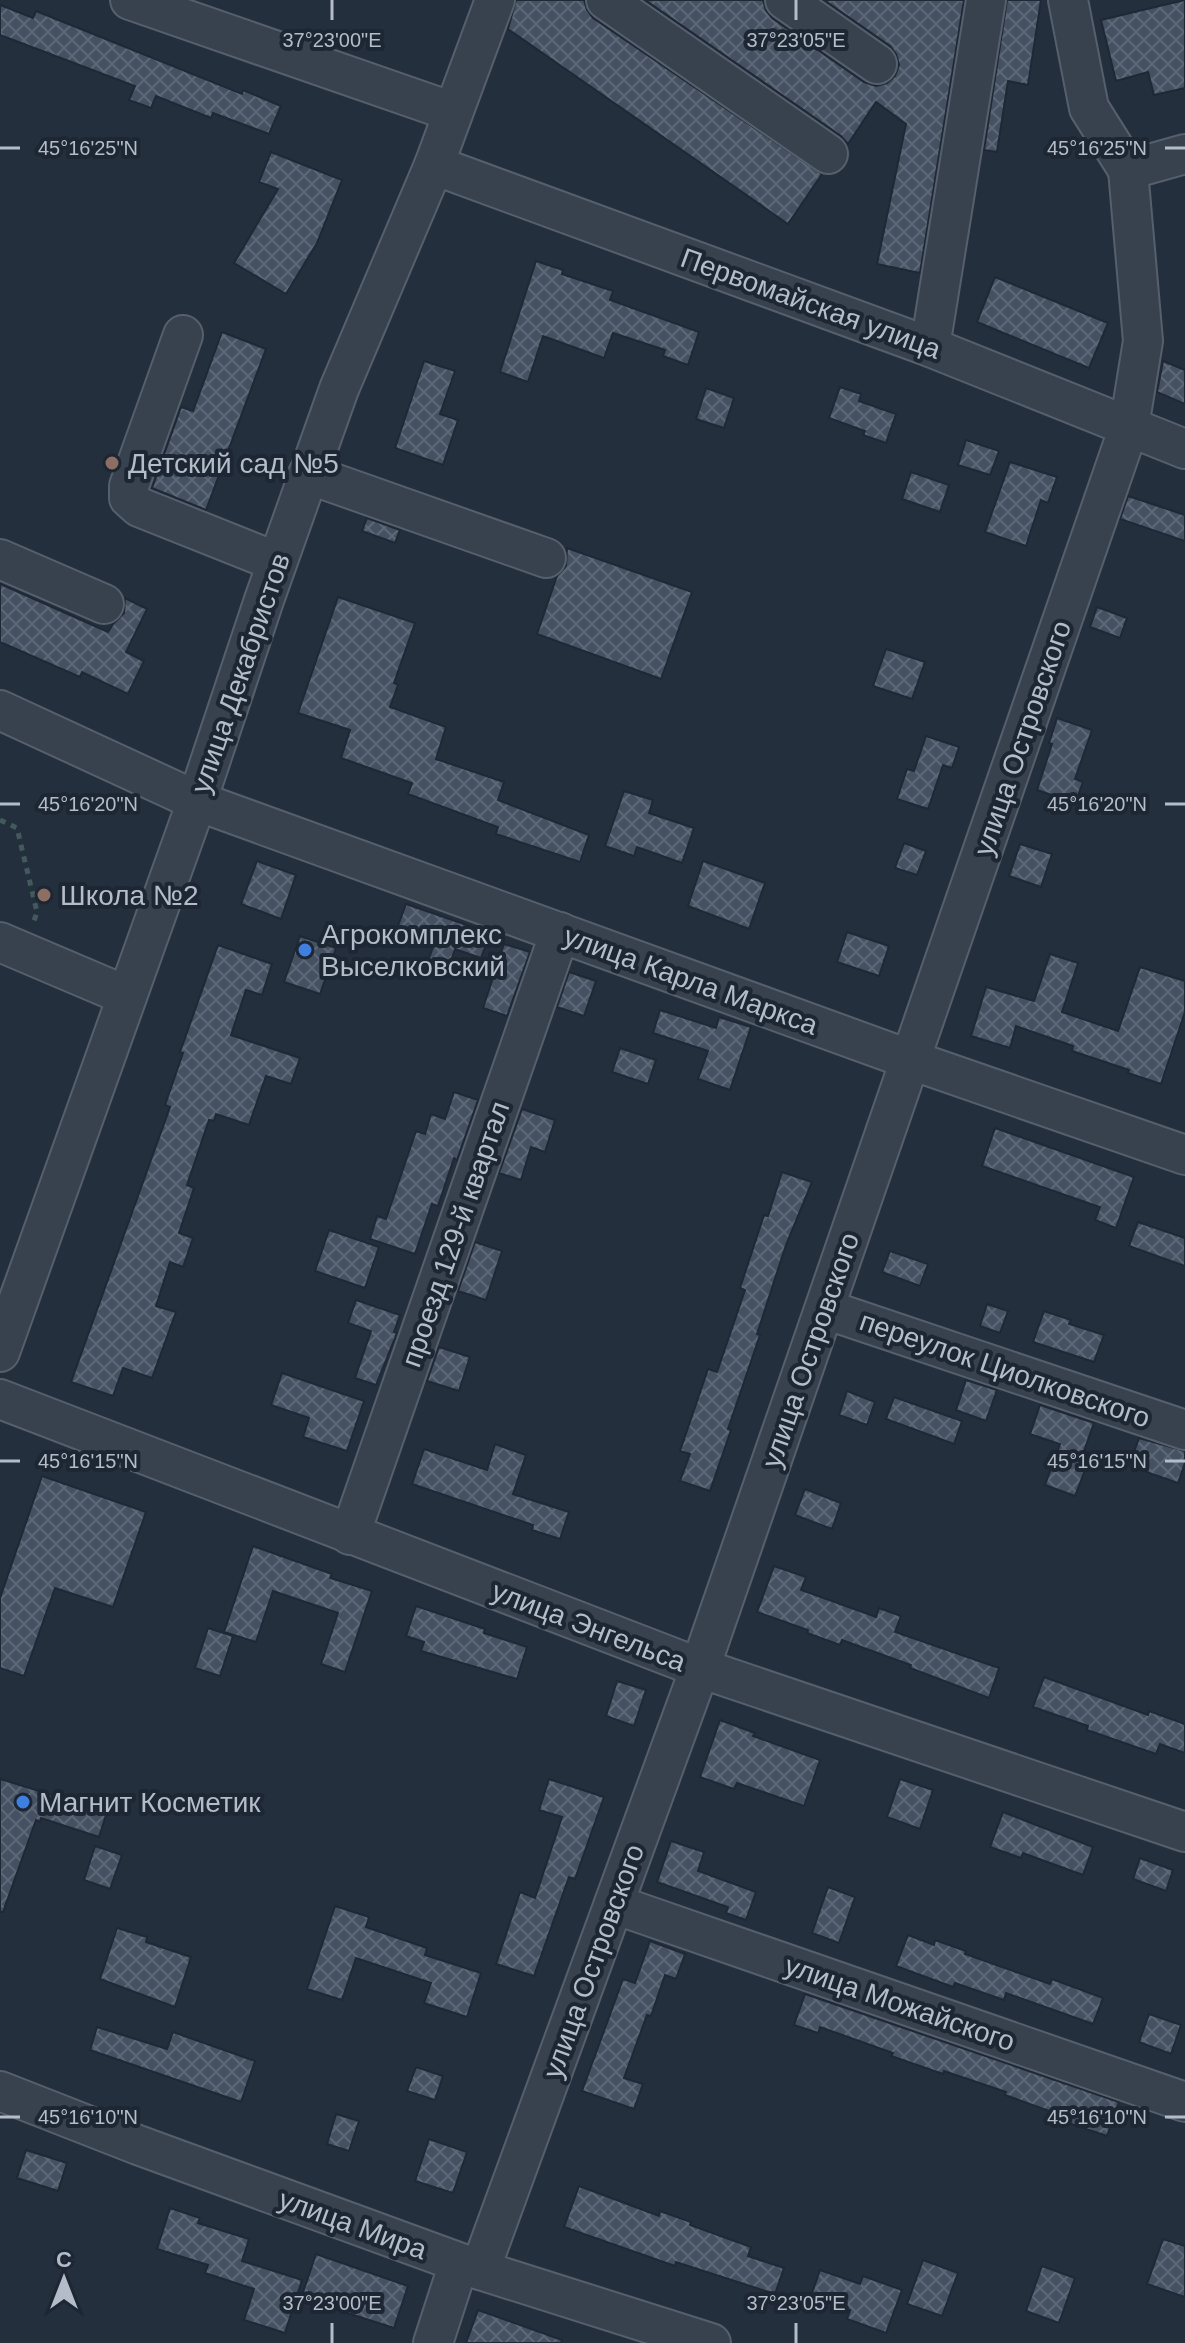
<svg xmlns="http://www.w3.org/2000/svg" width="1185" height="2343" font-family="Helvetica,sans-serif">
<style>
.building{fill:url(#building-cross-hatch);stroke:#1f2835;stroke-width:2}
.lines{fill:none;stroke-linecap:round;stroke-linejoin:round}
.minor-casing{stroke:#565f6c;stroke-width:42}
.path{stroke:#44595c;stroke-width:5;stroke-dasharray:6 6;stroke-linecap:butt}
.minor{stroke:#38414e;stroke-width:38}
.ticks{fill:none;stroke:#b4bcc9;stroke-width:3}
.education-dot{fill:#8d6e63;stroke:#1d2633;stroke-width:3}
.shop-dot{fill:#3f7fe0;stroke:#1d2633;stroke-width:3}
.labels{text-anchor:middle;stroke-width:8;stroke-linejoin:round;paint-order:stroke}
.street-label{font-size:28px;fill:#b4bcc9;stroke:#1d2633}
.poi-label{font-size:28px;fill:#b4bcc9;stroke:#1d2633;text-anchor:start}
.ticks-label{font-size:20px;text-anchor:middle;fill:#b4bcc9;stroke:#1d2633;stroke-width:8;stroke-linejoin:round;paint-order:stroke}
</style>
<defs>
<pattern id="building-cross-hatch" width="8" height="8" patternUnits="userSpaceOnUse" patternTransform="scale(2)"><rect width="8" height="8" fill="#455162"/><path d="M0 0l8 8M0 8l8-8" fill="none" stroke="#5d6877"/></pattern>
</defs>
<rect width="100%" height="100%" fill="#242f3e"/>
<!-- building -->
<g class="building">
<polygon points="516,0 584,0 587,10 593,18 822,174 788,224 508,29"/>
<polygon points="645,0 763,0 766,10 772,18 864,82 876,86 887,83 895,76 899,65 896,54 890,46 824,0 964,0 920,273 877,264 906,124 876,102 848,144 841,136"/>
<polygon points="1007,0 1041,0 1028,85 1008,81 997,152 984,150"/>
<polygon points="1185,0 1185,88 1154,95 1148,72 1116,81 1101,20"/>
<polygon points="0,5 33,18 36,11 242,94 243,90 281,106 269,134 213,113 211,118 156,96 151,108 129,100 135,86 0,35"/>
<polygon points="271,152 342,180 317,243 286,294 234,263 278,189 259,182"/>
<polygon points="536,261 563,270 562,274 613,291 610,300 699,332 688,365 663,356 665,350 613,333 604,358 543,336 528,382 500,372"/>
<polygon points="995,277 1108,323 1089,368 977,322"/>
<polygon points="222,332 266,349 206,510 152,488 181,407 193,411"/>
<polygon points="424,361 455,371 440,414 458,420 443,465 395,448"/>
<polygon points="1163,361 1185,370 1185,404 1157,392"/>
<polygon points="840,387 861,394 859,401 896,414 886,443 863,435 865,431 829,418"/>
<polygon points="706,388 734,398 724,428 696,419"/>
<polygon points="966,440 999,451 990,475 958,465"/>
<polygon points="1010,462 1057,477 1048,503 1041,500 1026,546 985,532"/>
<polygon points="911,472 949,485 940,512 902,499"/>
<polygon points="1128,496 1185,515 1185,541 1120,519"/>
<polygon points="367,518 400,530 395,543 362,531"/>
<polygon points="567,548 692,592 661,679 537,634 557,576 566,566"/>
<polygon points="0,584 108,632 113,624 124,613 125,598 147,609 126,652 144,661 128,694 82,672 80,677 0,642"/>
<polygon points="338,597 415,623 394,683 398,685 390,707 446,727 436,759 504,782 498,800 589,835 580,862 496,834 498,827 408,794 412,783 341,758 350,730 298,713"/>
<polygon points="1097,607 1127,618 1120,638 1090,627"/>
<polygon points="886,649 925,662 912,699 873,686"/>
<polygon points="1057,718 1092,730 1075,779 1083,782 1075,803 1037,790 1052,744 1049,743"/>
<polygon points="926,736 959,747 952,768 943,765 928,809 897,799 907,769 914,771"/>
<polygon points="624,791 653,800 649,813 694,828 682,863 637,847 634,856 605,846"/>
<polygon points="904,843 926,851 917,875 895,868"/>
<polygon points="1020,844 1052,854 1041,887 1009,876"/>
<polygon points="257,861 296,875 281,919 241,904"/>
<polygon points="703,861 765,883 749,929 688,906"/>
<polygon points="406,904 490,933 481,958 455,949 446,976 425,969 433,947 395,934"/>
<polygon points="847,932 889,946 879,976 837,962"/>
<polygon points="300,936 336,948 320,994 284,982"/>
<polygon points="504,944 530,952 507,1016 483,1008"/>
<polygon points="218,945 272,964 262,995 246,990 231,1035 300,1058 291,1084 266,1076 249,1125 216,1114 214,1121 209,1120 187,1185 194,1188 179,1233 193,1238 183,1267 170,1262 156,1306 176,1312 152,1378 123,1368 113,1396 71,1382 170,1107 165,1105 183,1053 180,1052"/>
<polygon points="1050,954 1078,963 1062,1012 1118,1031 1140,967 1185,981 1185,1012 1161,1084 1128,1073 1129,1070 1072,1051 1073,1046 1016,1026 1010,1048 971,1036 986,987 1034,1001"/>
<polygon points="569,972 596,981 584,1016 557,1007"/>
<polygon points="660,1010 716,1028 719,1017 751,1027 730,1090 698,1079 708,1051 653,1033"/>
<polygon points="620,1048 656,1060 648,1084 612,1072"/>
<polygon points="454,1092 478,1100 457,1160 454,1158 438,1206 432,1204 415,1254 370,1239 377,1216 386,1219 416,1131 425,1134 431,1114 445,1119"/>
<polygon points="522,1109 555,1120 545,1152 531,1147 521,1180 499,1173"/>
<polygon points="995,1128 1134,1177 1116,1228 1095,1220 1100,1207 982,1166"/>
<polygon points="782,1172 812,1182 786,1245 757,1334 760,1335 728,1429 731,1430 710,1491 680,1481 690,1454 680,1451 708,1369 717,1372 745,1290 740,1288 764,1215 768,1216"/>
<polygon points="1138,1222 1185,1238 1185,1266 1129,1246"/>
<polygon points="329,1230 379,1247 365,1288 315,1271"/>
<polygon points="475,1242 502,1251 486,1300 458,1291"/>
<polygon points="890,1251 928,1264 920,1286 882,1272"/>
<polygon points="356,1300 400,1315 394,1332 397,1333 376,1385 355,1378 371,1331 348,1323"/>
<polygon points="987,1304 1008,1311 1000,1333 980,1326"/>
<polygon points="1044,1311 1071,1320 1069,1324 1104,1335 1094,1362 1033,1342"/>
<polygon points="439,1347 470,1357 459,1391 427,1381"/>
<polygon points="282,1373 364,1401 347,1451 303,1437 309,1418 271,1405"/>
<polygon points="966,1380 997,1390 986,1421 956,1410"/>
<polygon points="847,1391 875,1402 867,1425 839,1415"/>
<polygon points="894,1397 962,1421 954,1444 886,1419"/>
<polygon points="1040,1405 1094,1423 1078,1468 1085,1470 1075,1496 1045,1485 1060,1444 1030,1434"/>
<polygon points="1139,1438 1185,1451 1185,1463 1178,1483 1129,1466"/>
<polygon points="495,1444 526,1455 513,1494 569,1512 560,1539 532,1530 533,1525 412,1484 424,1449 487,1470"/>
<polygon points="42,1476 146,1512 113,1607 55,1588 24,1676 0,1668 0,1598"/>
<polygon points="805,1489 841,1503 832,1529 795,1515"/>
<polygon points="253,1546 332,1574 330,1578 372,1591 345,1672 321,1664 338,1613 273,1591 256,1642 224,1632"/>
<polygon points="774,1566 806,1577 801,1590 876,1617 879,1608 901,1616 895,1632 999,1668 989,1698 910,1668 911,1665 842,1640 840,1645 807,1633 808,1630 757,1612"/>
<polygon points="416,1606 485,1629 484,1633 527,1647 517,1679 421,1651 424,1642 406,1636"/>
<polygon points="208,1628 233,1636 220,1676 195,1668"/>
<polygon points="1044,1677 1148,1715 1149,1711 1185,1724 1185,1753 1160,1744 1156,1754 1087,1730 1088,1726 1033,1707"/>
<polygon points="617,1681 646,1690 634,1726 606,1716"/>
<polygon points="720,1720 755,1733 753,1736 820,1760 804,1806 737,1783 734,1789 700,1777"/>
<polygon points="0,1779 107,1812 99,1837 41,1818 40,1822 36,1820 3,1912 0,1912"/>
<polygon points="549,1779 604,1797 575,1879 569,1877 534,1976 496,1964 520,1892 535,1898 562,1817 539,1810"/>
<polygon points="900,1779 933,1790 920,1829 887,1817"/>
<polygon points="1003,1812 1093,1847 1083,1875 1023,1853 1021,1858 990,1847"/>
<polygon points="671,1841 704,1852 698,1871 756,1892 746,1920 726,1913 728,1907 657,1882"/>
<polygon points="95,1846 122,1855 110,1889 84,1880"/>
<polygon points="1140,1858 1173,1870 1166,1891 1133,1879"/>
<polygon points="828,1887 855,1897 839,1943 812,1933"/>
<polygon points="335,1906 369,1917 366,1927 427,1948 425,1955 481,1973 467,2017 424,2003 431,1983 356,1958 342,2000 307,1989"/>
<polygon points="117,1928 147,1937 146,1942 191,1957 175,2007 100,1979"/>
<polygon points="908,1935 934,1945 935,1940 966,1951 965,1954 1050,1984 1052,1979 1103,1998 1093,2024 1006,1993 1004,2000 955,1983 953,1987 896,1966"/>
<polygon points="650,1941 685,1954 676,1979 665,1975 651,2016 647,2015 624,2078 643,2084 634,2109 582,2091 623,1979 635,1983"/>
<polygon points="805,1994 1119,2102 1107,2136 1056,2119 1058,2114 1005,2095 1006,2092 944,2071 943,2074 891,2056 893,2053 820,2027 818,2033 794,2025"/>
<polygon points="1149,2014 1181,2025 1171,2054 1139,2042"/>
<polygon points="97,2027 167,2049 173,2032 255,2061 241,2102 90,2050"/>
<polygon points="416,2067 443,2076 435,2100 407,2091"/>
<polygon points="336,2114 359,2121 349,2151 327,2144"/>
<polygon points="429,2139 467,2152 453,2193 415,2181"/>
<polygon points="26,2150 67,2163 58,2191 17,2178"/>
<polygon points="579,2186 659,2216 660,2211 691,2222 690,2225 751,2247 748,2256 784,2268 775,2294 676,2262 675,2266 564,2227"/>
<polygon points="170,2208 200,2218 198,2223 249,2239 242,2261 302,2280 285,2333 244,2320 254,2289 205,2273 208,2265 157,2249"/>
<polygon points="1163,2239 1185,2246 1185,2297 1147,2284"/>
<polygon points="316,2254 408,2286 394,2328 335,2309 334,2312 300,2301"/>
<polygon points="923,2260 958,2273 942,2316 907,2304"/>
<polygon points="1042,2266 1075,2278 1059,2323 1026,2311"/>
<polygon points="820,2270 860,2284 863,2276 902,2290 886,2333 847,2319 850,2310 811,2296"/>
<polygon points="478,2310 562,2340 561,2343 466,2343"/>
</g>
<g class="lines">
<defs>
<g id="minor">
<polyline points="130,0 453,112"/>
<polyline points="606,0 828,154"/>
<polyline points="785,0 877,64"/>
<polyline points="1068,0 1089,108 1128,170"/>
<polyline points="434,165 930,347 1185,449"/>
<polyline points="183,335 129,486 129,498 139,507 277,562"/>
<polyline points="930,347 986,0"/>
<polyline points="308,474 546,558"/>
<polyline points="0,559 104,604"/>
<polyline points="0,710 197,801 911,1060 1185,1155"/>
<polyline points="0,942 127,996"/>
<polyline points="825,1309 1185,1430"/>
<polyline points="0,1352 197,801 264,600 339,389 434,165 495,0"/>
<polyline points="0,1399 700,1668 1185,1832"/>
<polyline points="350,1535 560,932"/>
<polyline points="614,1904 1185,2102"/>
<polyline points="0,2091 138,2145 480,2270 711,2343"/>
<polyline points="480,2270 700,1668 1129,427 1143,341 1128,170 1185,154"/>
<polyline points="433,2343 459,2263"/>
</g>
</defs>
<!-- minor casing -->
<use href="#minor" class="minor-casing"/>
<!-- path -->
<polyline class="path" points="0,820 17,828 37,912 34,921"/>
<!-- minor -->
<use href="#minor" class="minor"/>
</g>
<!-- ticks -->
<path class="ticks" d="M332,0V20M796,0V20M0,148H20M1165,148H1185M0,804H20M1165,804H1185M0,1461H20M1165,1461H1185M0,2117H20M1165,2117H1185M332,2323V2343M796,2323V2343"/>
<!-- markers -->
<g class="education-dot">
<circle cx="112" cy="463" r="8"/>
<circle cx="44" cy="895" r="8"/>
</g>
<g class="shop-dot">
<circle cx="305" cy="950" r="8"/>
<circle cx="23" cy="1802" r="8"/>
</g>
<g class="labels">
<!-- street labels -->
<g class="street-label">
<text transform="translate(811 303) rotate(20)" y="10">Первомайская улица</text>
<text transform="translate(240 673) rotate(-71)" y="10">улица Декабристов</text>
<text transform="translate(1022 738) rotate(-71)" y="10">улица Островского</text>
<text transform="translate(691 980) rotate(20)" y="10">улица Карла Маркса</text>
<text transform="translate(455 1234) rotate(-71)" y="10">проезд 129-й квартал</text>
<text transform="translate(810 1350) rotate(-71)" y="10">улица Островского</text>
<text transform="translate(1005 1369) rotate(19)" y="10">переулок Циолковского</text>
<text transform="translate(589 1626) rotate(21)" y="10">улица Энгельса</text>
<text transform="translate(593 1961) rotate(-70)" y="10">улица Островского</text>
<text transform="translate(900 2003) rotate(19)" y="10">улица Можайского</text>
<text transform="translate(353 2224) rotate(20)" y="10">улица Мира</text>
</g>
<!-- poi labels -->
<g class="poi-label">
<text x="128" y="473">Детский сад №5</text>
<text x="60" y="905">Школа №2</text>
<text x="321" y="944">Агрокомплекс<tspan x="321" dy="32">Выселковский</tspan></text>
<text x="39" y="1812">Магнит Косметик</text>
</g>
</g>
<g class="ticks-label">
<text x="332" y="47">37°23'00"E</text>
<text x="796" y="47">37°23'05"E</text>
<text x="88" y="155">45°16'25"N</text>
<text x="1097" y="155">45°16'25"N</text>
<text x="88" y="811">45°16'20"N</text>
<text x="1097" y="811">45°16'20"N</text>
<text x="88" y="1468">45°16'15"N</text>
<text x="1097" y="1468">45°16'15"N</text>
<text x="88" y="2124">45°16'10"N</text>
<text x="1097" y="2124">45°16'10"N</text>
<text x="332" y="2310">37°23'00"E</text>
<text x="796" y="2310">37°23'05"E</text>
</g>
<!-- north arrow -->
<g transform="translate(64 2279)" stroke="#1d2633" stroke-width="6" paint-order="stroke">
<path d="M0-6L14 30L0 20L-14 30Z" fill="#b4bcc9"/>
<text y="-12" font-size="22" font-weight="bold" text-anchor="middle" fill="#b4bcc9">С</text>
</g>
</svg>
